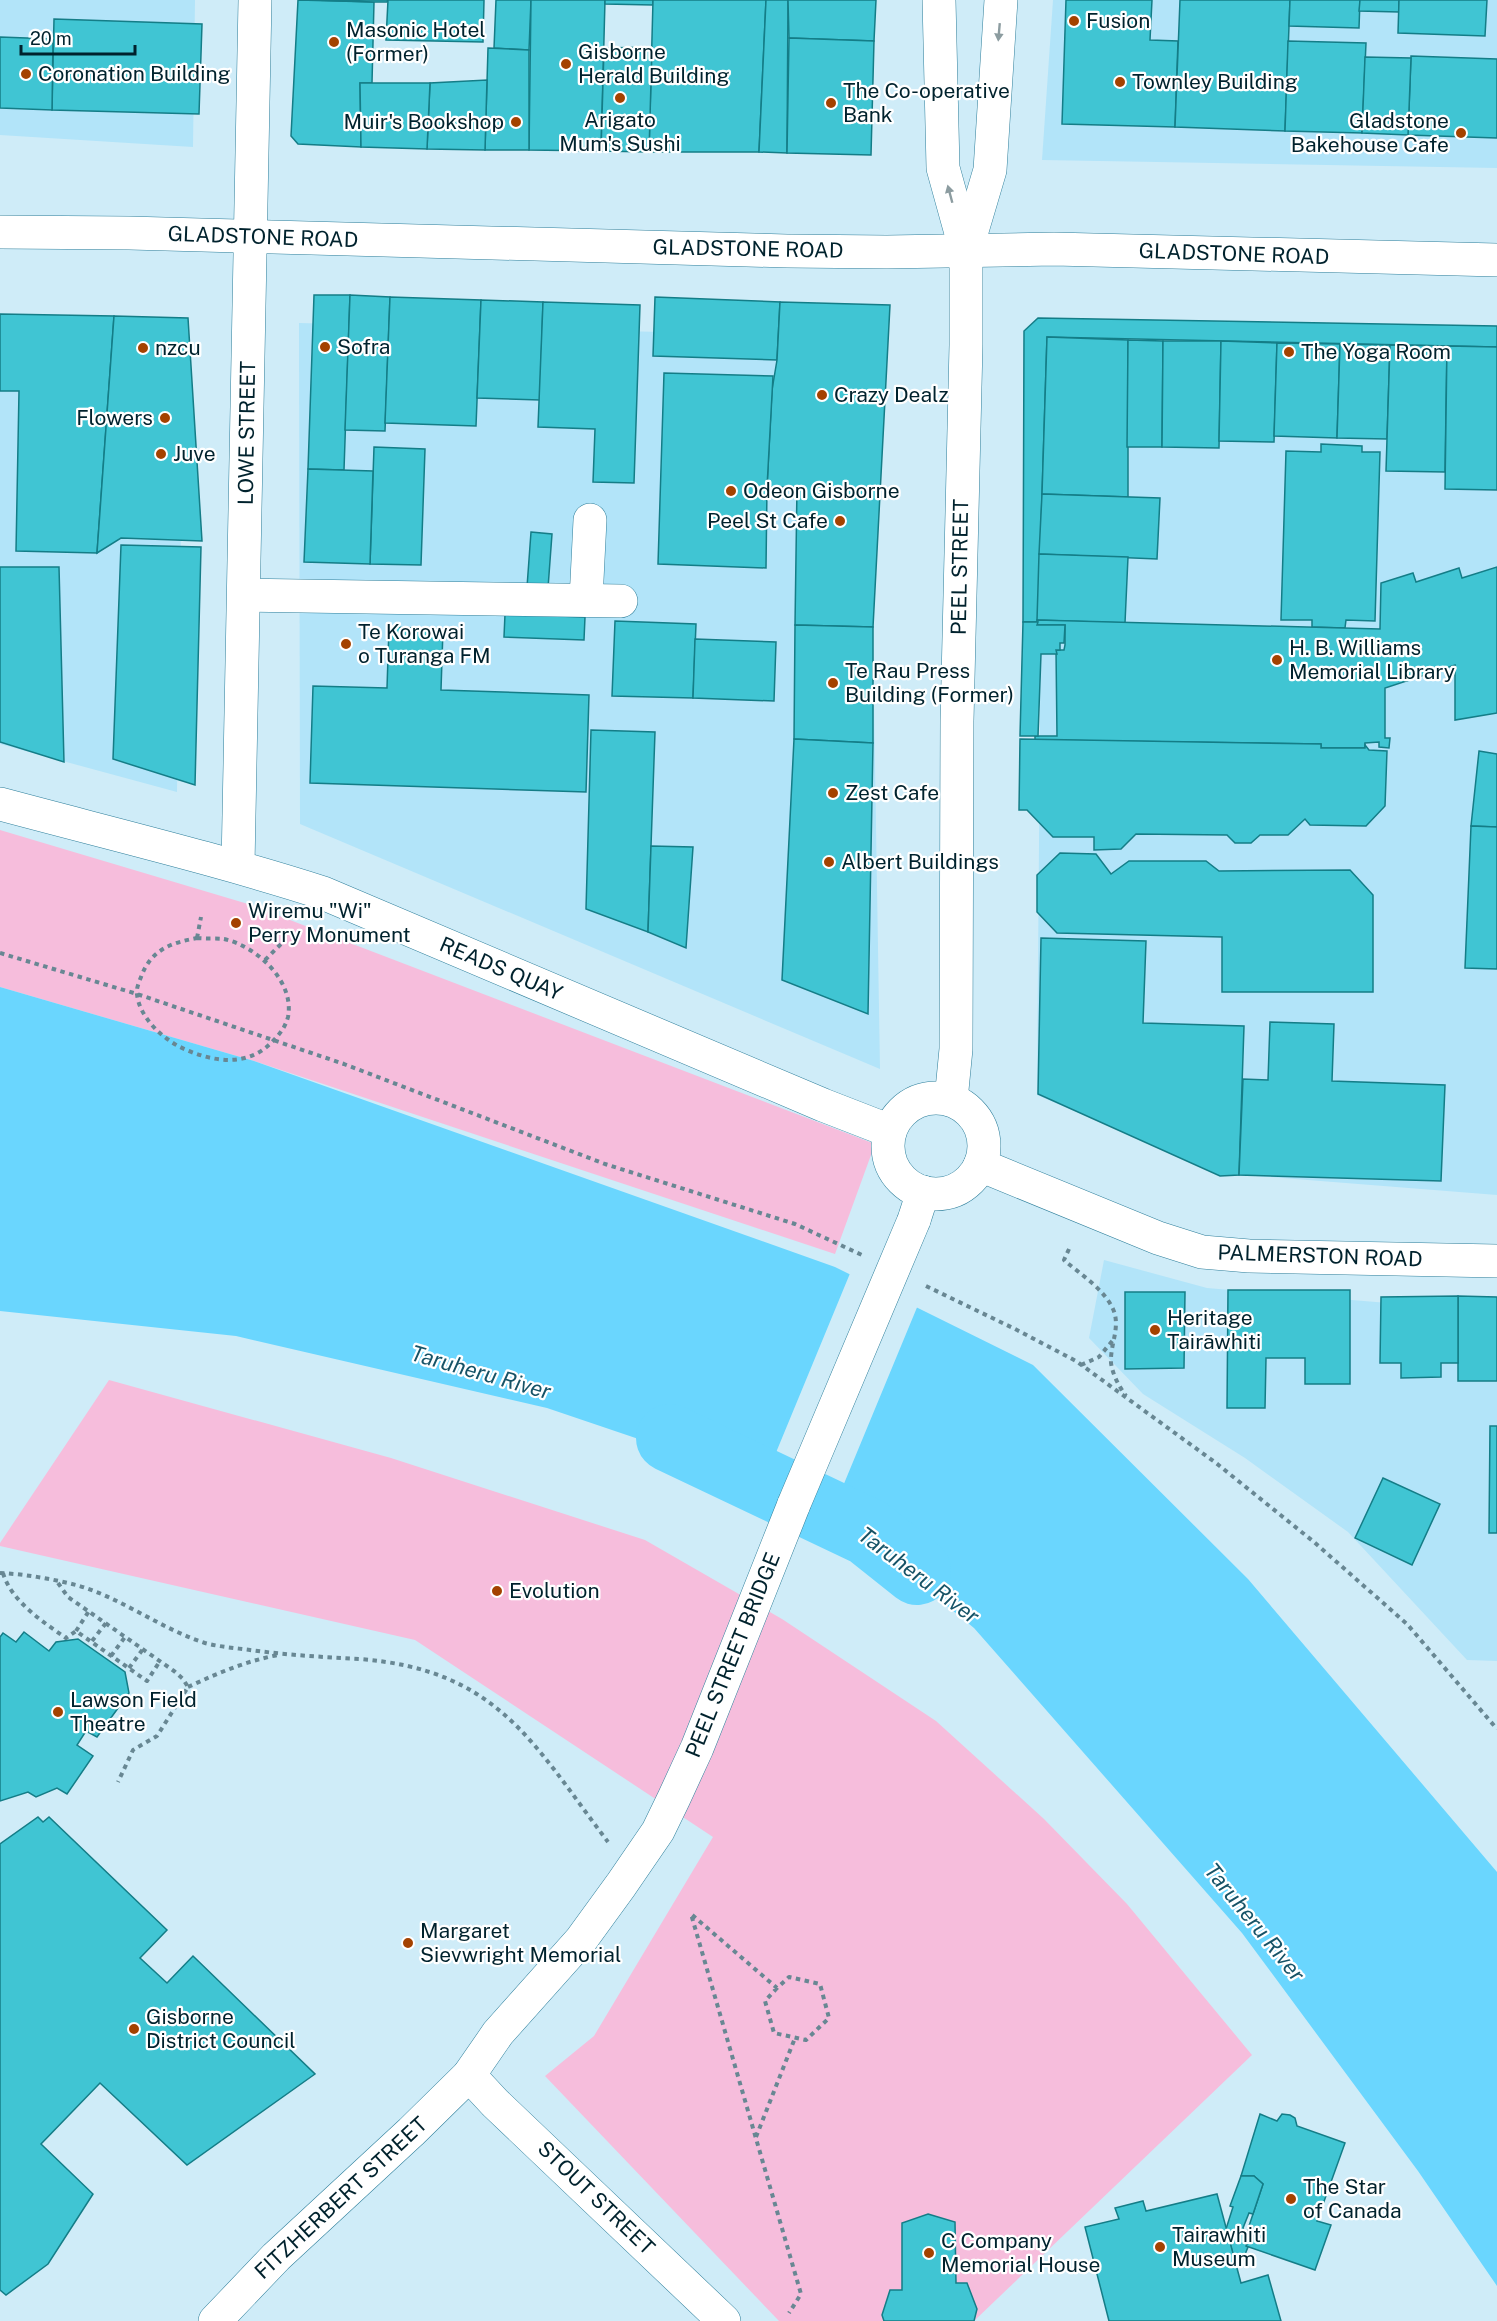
<svg xmlns="http://www.w3.org/2000/svg" width="1497" height="2321" font-family="'Public Sans',sans-serif">
<style>
.built{fill:#b2e4f9}
.green{fill:#f6bddc}
.water{fill:#6ad6fe}
.pier{fill:#cfecf8}
.lines{fill:none;stroke-linecap:round;stroke-linejoin:round}
.river{stroke:#6ad6fe;stroke-width:68}
.building{fill:#40c5d3;stroke:#147d87;stroke-width:1.5}
.minor-casing{stroke:#2e7f9b;stroke-width:34}
.major-casing{stroke:#2e7f9b;stroke-width:34}
.path{stroke:#688793;stroke-width:4;stroke-dasharray:4.5 4.5;stroke-linecap:butt}
.minor{stroke:#fff;stroke-width:33}
.major{stroke:#fff;stroke-width:33}
.major-bridge-casing{stroke:#2e7f9b;stroke-width:34;stroke-linecap:butt}
.major-bridge{stroke:#fff;stroke-width:33}
.oneway{fill:#8c9ca0}
.poi-dot{fill:#a44200;stroke:#fff;stroke-width:2}
.labels{text-anchor:middle;stroke-width:4.5;stroke-linejoin:round;paint-order:stroke}
.poi-label{font-size:21px;fill:#00222d;stroke:#fff;text-anchor:start}
.street-label{font-size:21px;fill:#00222d;stroke:#fff}
.water-label{font-size:22px;font-style:italic;fill:#165367;stroke:#fff}
</style>
<rect width="100%" height="100%" fill="#cfecf8"/>
<!-- built -->
<g class="built">
<polygon points="0,0 195,0 193,147 0,135"/>
<polygon points="1053,0 1497,0 1497,168 1042,160"/>
<polygon points="0,317 184,321 177,792 0,744"/>
<polygon points="299,323 868,337 880,1069 300,824"/>
<polygon points="1043,341 1497,347 1497,1195 1219,1173 1037,1095"/>
<polygon points="1104,1260 1207,1288 1497,1312 1497,1661 1467,1660 1348,1532 1245,1458 1143,1394 1089,1338"/>
</g>
<!-- green -->
<g class="green">
<polygon points="0,830 248,904 875,1144 835,1254 254,1061 0,987"/>
<polygon points="109,1380 391,1458 645,1540 782,1619 936,1721 1044,1819 1127,1904 1252,2055 974,2321 779,2321 545,2076 594,2036 713,1837 415,1640 0,1546 0,1543"/>
</g>
<!-- water -->
<polygon class="water" points="0,987 254,1061 835,1267 1033,1365 1248,1579 1497,1872 1497,2286 1418,2171 1242,1933 974,1628 816,1499 547,1408 236,1336 0,1311"/>
<!-- pier -->
<polygon class="pier" points="851,1271 918,1305 831,1515 815,1502 763,1484"/>
<g class="lines">
<!-- river -->
<polyline class="river" points="670,1438 868,1532 917,1571"/>
</g>
<!-- building -->
<g class="building">
<polygon points="298,0 374,2 372,83 360,83 361,147 298,144 291,136"/>
<polygon points="312,0 388,0 387,2 374,2"/>
<polygon points="388,0 484,0 483,42 386,40"/>
<polygon points="496,0 531,0 529,50 494,48"/>
<polygon points="531,0 605,0 601,151 529,150"/>
<polygon points="605,0 653,0 653,5 605,4"/>
<polygon points="653,0 766,0 759,152 649,152"/>
<polygon points="766,0 788,0 787,153 759,152"/>
<polygon points="788,0 876,0 874,41 789,38"/>
<polygon points="1066,0 1152,0 1150,40 1178,41 1175,127 1062,124"/>
<polygon points="1180,0 1290,0 1285,131 1175,127"/>
<polygon points="1290,0 1360,0 1359,28 1289,26"/>
<polygon points="1360,0 1399,0 1399,12 1359,11"/>
<polygon points="1399,0 1487,0 1485,36 1398,33"/>
<polygon points="54,19 202,24 199,114 52,110"/>
<polygon points="0,37 53,39 52,110 0,108"/>
<polygon points="789,38 874,41 871,155 787,153"/>
<polygon points="1288,41 1366,43 1362,133 1285,131"/>
<polygon points="652,47 649,152 601,151 604,48"/>
<polygon points="488,48 529,50 529,150 485,150"/>
<polygon points="1411,56 1497,59 1497,138 1408,135"/>
<polygon points="1365,57 1411,58 1408,135 1362,133"/>
<polygon points="487,80 485,150 427,149 430,83"/>
<polygon points="360,83 430,83 427,149 361,147"/>
<polygon points="314,295 350,295 344,470 308,469"/>
<polygon points="350,295 390,297 385,431 345,430"/>
<polygon points="390,297 481,300 476,426 385,423"/>
<polygon points="655,297 780,302 777,360 653,356"/>
<polygon points="481,300 543,302 540,400 477,398"/>
<polygon points="543,302 640,305 634,483 593,482 595,429 538,427"/>
<polygon points="780,302 890,305 873,627 795,625 797,487 767,487 772,390 777,360"/>
<polygon points="0,314 114,316 97,553 16,551 19,391 0,391"/>
<polygon points="114,316 188,318 202,541 121,538 97,553"/>
<polygon points="1038,318 1497,326 1497,347 1047,337 1038,622 1023,622 1024,331"/>
<polygon points="1047,337 1128,340 1128,497 1042,494"/>
<polygon points="1128,340 1163,341 1162,447 1127,447"/>
<polygon points="1163,341 1221,341 1219,448 1162,447"/>
<polygon points="1221,341 1277,343 1274,442 1219,441"/>
<polygon points="1277,343 1340,344 1337,438 1274,436"/>
<polygon points="1340,344 1390,345 1387,439 1337,438"/>
<polygon points="1390,345 1447,346 1445,472 1386,471"/>
<polygon points="1447,346 1497,347 1497,490 1445,489"/>
<polygon points="664,373 773,376 767,487 766,568 658,564"/>
<polygon points="1321,444 1362,446 1362,452 1380,452 1375,621 1346,620 1345,628 1312,627 1312,620 1281,620 1286,451 1321,452"/>
<polygon points="374,447 425,449 421,565 370,564"/>
<polygon points="308,469 373,471 370,564 304,562"/>
<polygon points="1042,494 1160,498 1157,559 1039,554"/>
<polygon points="531,532 552,534 548,588 527,587"/>
<polygon points="121,545 201,547 195,785 113,759"/>
<polygon points="1039,554 1128,557 1125,623 1037,620"/>
<polygon points="0,567 59,567 64,762 0,742"/>
<polygon points="1497,567 1497,713 1455,720 1455,665 1385,688 1385,738 1390,738 1389,748 1379,747 1379,742 1365,743 1365,748 1321,748 1321,744 1035,740 1035,736 1057,736 1056,650 1064,650 1065,645 1065,625 1037,625 1037,620 1380,629 1381,583 1413,573 1416,582 1459,568 1462,578"/>
<polygon points="505,614 585,617 584,640 504,637"/>
<polygon points="615,621 696,624 693,698 612,696"/>
<polygon points="1023,622 1038,622 1037,625 1065,625 1064,643 1060,643 1060,650 1056,650 1057,654 1041,654 1038,736 1020,736"/>
<polygon points="795,625 873,627 873,743 794,739"/>
<polygon points="389,627 443,629 441,690 589,695 586,792 310,783 313,686 387,688"/>
<polygon points="695,639 776,642 774,701 693,698"/>
<polygon points="591,730 655,732 648,932 586,909"/>
<polygon points="794,739 873,743 868,1014 782,980"/>
<polygon points="1020,739 1321,744 1321,748 1365,748 1365,745 1369,750 1387,751 1385,806 1366,826 1310,825 1305,819 1288,835 1260,835 1251,843 1235,843 1227,835 1136,834 1121,849 1094,850 1094,837 1053,837 1027,810 1019,810"/>
<polygon points="1479,751 1497,754 1497,827 1471,826"/>
<polygon points="1471,826 1497,827 1497,969 1465,968"/>
<polygon points="651,846 693,847 686,948 648,932"/>
<polygon points="1060,853 1096,854 1111,874 1129,861 1206,861 1219,871 1350,870 1373,895 1373,992 1222,992 1222,937 1057,933 1037,912 1037,875"/>
<polygon points="1041,938 1146,941 1143,1023 1244,1026 1239,1175 1220,1176 1038,1094"/>
<polygon points="1270,1022 1334,1024 1332,1081 1445,1085 1441,1181 1239,1175 1243,1079 1268,1080"/>
<polygon points="1228,1290 1350,1290 1350,1384 1305,1384 1305,1358 1266,1358 1265,1408 1227,1408"/>
<polygon points="1125,1292 1185,1292 1184,1368 1125,1369"/>
<polygon points="1458,1296 1497,1297 1497,1381 1458,1381"/>
<polygon points="1458,1296 1458,1363 1441,1363 1441,1377 1401,1378 1401,1363 1380,1363 1381,1297"/>
<polygon points="1490,1426 1497,1426 1497,1533 1489,1533"/>
<polygon points="1383,1478 1440,1504 1412,1565 1355,1538"/>
<polygon points="24,1632 49,1651 56,1642 78,1639 125,1672 129,1693 97,1737 86,1731 77,1745 93,1756 67,1794 57,1788 36,1797 28,1792 0,1801 0,1637 3,1633 16,1642"/>
<polygon points="38,1817 43,1822 49,1817 167,1930 140,1958 167,1983 193,1956 315,2074 187,2165 100,2083 41,2144 93,2194 48,2264 6,2295 0,2290 0,1844"/>
<polygon points="1260,2114 1277,2121 1282,2114 1290,2115 1295,2118 1297,2126 1345,2143 1317,2221 1331,2225 1315,2270 1246,2246 1249,2237 1246,2235 1263,2184 1254,2176 1241,2176"/>
<polygon points="1241,2176 1254,2176 1263,2184 1253,2214 1249,2213 1243,2228 1246,2235 1249,2237 1246,2246 1248,2247 1241,2264 1236,2265 1226,2229 1233,2207 1230,2206"/>
<polygon points="1217,2194 1241,2283 1268,2275 1281,2321 1109,2321 1085,2227 1119,2219 1115,2208 1143,2201 1146,2211"/>
<polygon points="928,2214 955,2222 956,2283 967,2283 977,2309 974,2321 884,2321 882,2315 890,2290 902,2290 902,2223"/>
</g>
<g class="lines">
<defs>
<g id="minor">
<polyline points="939,0 943,168 966,251 966,345 957,721 956,1049 951,1100"/>
<polyline points="0,232 129,233 787,251 887,252 1054,249 1497,260"/>
<polyline points="966,251 990,170 1001,0"/>
<polyline points="244,595 621,601"/>
<polyline points="586,600 590,520"/>
<path d="M0,804C108,833 217,859 323,893L823,1105L890,1131"/>
<polyline points="238,866 255,0"/>
<circle cx="936" cy="1146" r="48"/>
<polyline points="980,1165 1158,1238 1202,1252 1249,1256 1497,1261"/>
<polyline points="469,2075 495,2103 724,2321"/>
</g>
<g id="major">
<polyline points="914,1220 923,1192"/>
<polyline points="215,2321 276,2257 411,2132 469,2075 498,2033 581,1940 621,1885 658,1831 674,1798 697,1748 794,1504"/>
</g>
</defs>
<!-- minor casing -->
<use href="#minor" class="minor-casing"/>
<!-- major casing -->
<use href="#major" class="major-casing"/>
<!-- path -->
<g class="path">
<path d="M197,938C206,939 216,938 224,939C256,946 295,981 288,1017C285,1028 279,1035 271,1043C245,1069 208,1061 178,1046C160,1036 139,1016 137,994C136,989 139,982 141,977C151,950 170,943 197,938Z"/>
<polyline points="197,938 201,917"/>
<polyline points="0,953 137,994 344,1064 605,1164 795,1224 862,1255"/>
<polyline points="265,960 282,943"/>
<path d="M1069,1249L1064,1260C1080,1274 1104,1289 1113,1309C1121,1327 1110,1344 1111,1363C1113,1376 1119,1386 1126,1396"/>
<polyline points="926,1286 1015,1329 1076,1361 1216,1463 1314,1542 1407,1624 1497,1729"/>
<polyline points="1081,1365 1099,1357 1113,1340"/>
<path d="M0,1573C25,1574 52,1579 76,1585C120,1597 161,1629 205,1643C220,1647 235,1648 250,1650C286,1655 323,1657 359,1659C497,1669 533,1743 608,1842"/>
<path d="M3,1573C11,1601 43,1622 66,1638L76,1631L147,1681L160,1661"/>
<polyline points="58,1583 68,1597 174,1671 183,1679 188,1687 157,1736 133,1750 118,1782"/>
<polyline points="76,1631 89,1611"/>
<polyline points="92,1641 106,1623"/>
<polyline points="111,1656 125,1637"/>
<polyline points="129,1668 143,1649"/>
<path d="M188,1687C218,1673 246,1661 278,1655"/>
<polyline points="777,1988 765,2001 774,2033 806,2040 829,2018 820,1984 789,1977 777,1988 691,1914 801,2294 789,2313"/>
<polyline points="756,2137 795,2038"/>
</g>
<!-- minor -->
<use href="#minor" class="minor"/>
<!-- major -->
<use href="#major" class="major"/>
<defs>
<polyline id="major-bridge" points="794,1504 914,1220"/>
</defs>
<!-- major-bridge casing -->
<use href="#major-bridge" class="major-bridge-casing"/>
<!-- major-bridge -->
<use href="#major-bridge" class="major-bridge"/>
</g>
<!-- one-way arrows -->
<defs><path id="oneway-solid" d="M-6-.8H1V-3.2L6.5 0L1 3.2V.8H-6Z" transform="scale(1.5)"/></defs>
<g class="oneway">
<use href="#oneway-solid" transform="translate(999 32) rotate(95)"/>
<use href="#oneway-solid" transform="translate(950 194) rotate(-105)"/>
</g>
<!-- markers -->
<g class="poi-dot">
<circle cx="1074" cy="21" r="6"/>
<circle cx="334" cy="42" r="6"/>
<circle cx="566" cy="64" r="6"/>
<circle cx="26" cy="74" r="6"/>
<circle cx="1120" cy="82" r="6"/>
<circle cx="620" cy="98" r="6"/>
<circle cx="831" cy="103" r="6"/>
<circle cx="516" cy="122" r="6"/>
<circle cx="1461" cy="133" r="6"/>
<circle cx="325" cy="347" r="6"/>
<circle cx="143" cy="348" r="6"/>
<circle cx="1289" cy="352" r="6"/>
<circle cx="822" cy="395" r="6"/>
<circle cx="165" cy="418" r="6"/>
<circle cx="161" cy="454" r="6"/>
<circle cx="731" cy="491" r="6"/>
<circle cx="840" cy="521" r="6"/>
<circle cx="346" cy="644" r="6"/>
<circle cx="1277" cy="660" r="6"/>
<circle cx="833" cy="683" r="6"/>
<circle cx="833" cy="793" r="6"/>
<circle cx="829" cy="862" r="6"/>
<circle cx="236" cy="923" r="6"/>
<circle cx="1155" cy="1330" r="6"/>
<circle cx="497" cy="1591" r="6"/>
<circle cx="58" cy="1712" r="6"/>
<circle cx="408" cy="1943" r="6"/>
<circle cx="134" cy="2029" r="6"/>
<circle cx="1291" cy="2199" r="6"/>
<circle cx="1160" cy="2247" r="6"/>
<circle cx="929" cy="2253" r="6"/>
</g>
<g class="labels">
<!-- poi labels -->
<g class="poi-label">
<text x="1086" y="28">Fusion</text>
<text x="346" y="37">Masonic Hotel<tspan x="346" dy="24">(Former)</tspan></text>
<text x="578" y="59">Gisborne<tspan x="578" dy="24">Herald Building</tspan></text>
<text x="38" y="81">Coronation Building</text>
<text x="1132" y="89">Townley Building</text>
<text x="843" y="98">The Co-operative<tspan x="843" dy="24">Bank</tspan></text>
<text x="620" y="127" text-anchor="middle">Arigato<tspan x="620" dy="24">Mum's Sushi</tspan></text>
<text x="1449" y="128" text-anchor="end">Gladstone<tspan x="1449" dy="24">Bakehouse Cafe</tspan></text>
<text x="504" y="129" text-anchor="end">Muir's Bookshop</text>
<text x="337" y="354">Sofra</text>
<text x="155" y="355">nzcu</text>
<text x="1301" y="359">The Yoga Room</text>
<text x="834" y="402">Crazy Dealz</text>
<text x="153" y="425" text-anchor="end">Flowers</text>
<text x="173" y="461">Juve</text>
<text x="743" y="498">Odeon Gisborne</text>
<text x="828" y="528" text-anchor="end">Peel St Cafe</text>
<text x="358" y="639">Te Korowai<tspan x="358" dy="24">o Turanga FM</tspan></text>
<text x="1289" y="655">H. B. Williams<tspan x="1289" dy="24">Memorial Library</tspan></text>
<text x="845" y="678">Te Rau Press<tspan x="845" dy="24">Building (Former)</tspan></text>
<text x="845" y="800">Zest Cafe</text>
<text x="841" y="869">Albert Buildings</text>
<text x="248" y="918">Wiremu "Wi"<tspan x="248" dy="24">Perry Monument</tspan></text>
<text x="1167" y="1325">Heritage<tspan x="1167" dy="24">Tairāwhiti</tspan></text>
<text x="509" y="1598">Evolution</text>
<text x="70" y="1707">Lawson Field<tspan x="70" dy="24">Theatre</tspan></text>
<text x="420" y="1938">Margaret<tspan x="420" dy="24">Sievwright Memorial</tspan></text>
<text x="146" y="2024">Gisborne<tspan x="146" dy="24">District Council</tspan></text>
<text x="1303" y="2194">The Star<tspan x="1303" dy="24">of Canada</tspan></text>
<text x="1172" y="2242">Tairawhiti<tspan x="1172" dy="24">Museum</tspan></text>
<text x="941" y="2248">C Company<tspan x="941" dy="24">Memorial House</tspan></text>
</g>
<!-- street labels -->
<g class="street-label">
<text transform="translate(263 237) rotate(2)" y="7">GLADSTONE ROAD</text>
<text transform="translate(748 249) rotate(1)" y="7">GLADSTONE ROAD</text>
<text transform="translate(1234 254) rotate(2)" y="7">GLADSTONE ROAD</text>
<text transform="translate(247 433) rotate(-89)" y="7">LOWE STREET</text>
<text transform="translate(960 567) rotate(-89)" y="7">PEEL STREET</text>
<text transform="translate(501 969) rotate(23)" y="7">READS QUAY</text>
<text transform="translate(1320 1256) rotate(2)" y="7">PALMERSTON ROAD</text>
<text transform="translate(733 1655) rotate(-68)" y="7">PEEL STREET BRIDGE</text>
<text transform="translate(341 2198) rotate(-43)" y="7">FITZHERBERT STREET</text>
<text transform="translate(596 2198) rotate(44)" y="7">STOUT STREET</text>
</g>
<!-- water labels -->
<g class="water-label">
<text transform="translate(481 1372) rotate(16)" y="8">Taruheru River</text>
<text transform="translate(919 1575) rotate(37)" y="8">Taruheru River</text>
<text transform="translate(1255 1922) rotate(51)" y="8">Taruheru River</text>
</g>
</g>
<!-- scale -->
<path d="M21 45v9h114v-9" fill="none" stroke="#00222d" stroke-width="3"/>
<text x="30" y="45" font-size="18" fill="#00222d" stroke="#ffffff" stroke-width="4.5" paint-order="stroke">20 m</text>
</svg>
